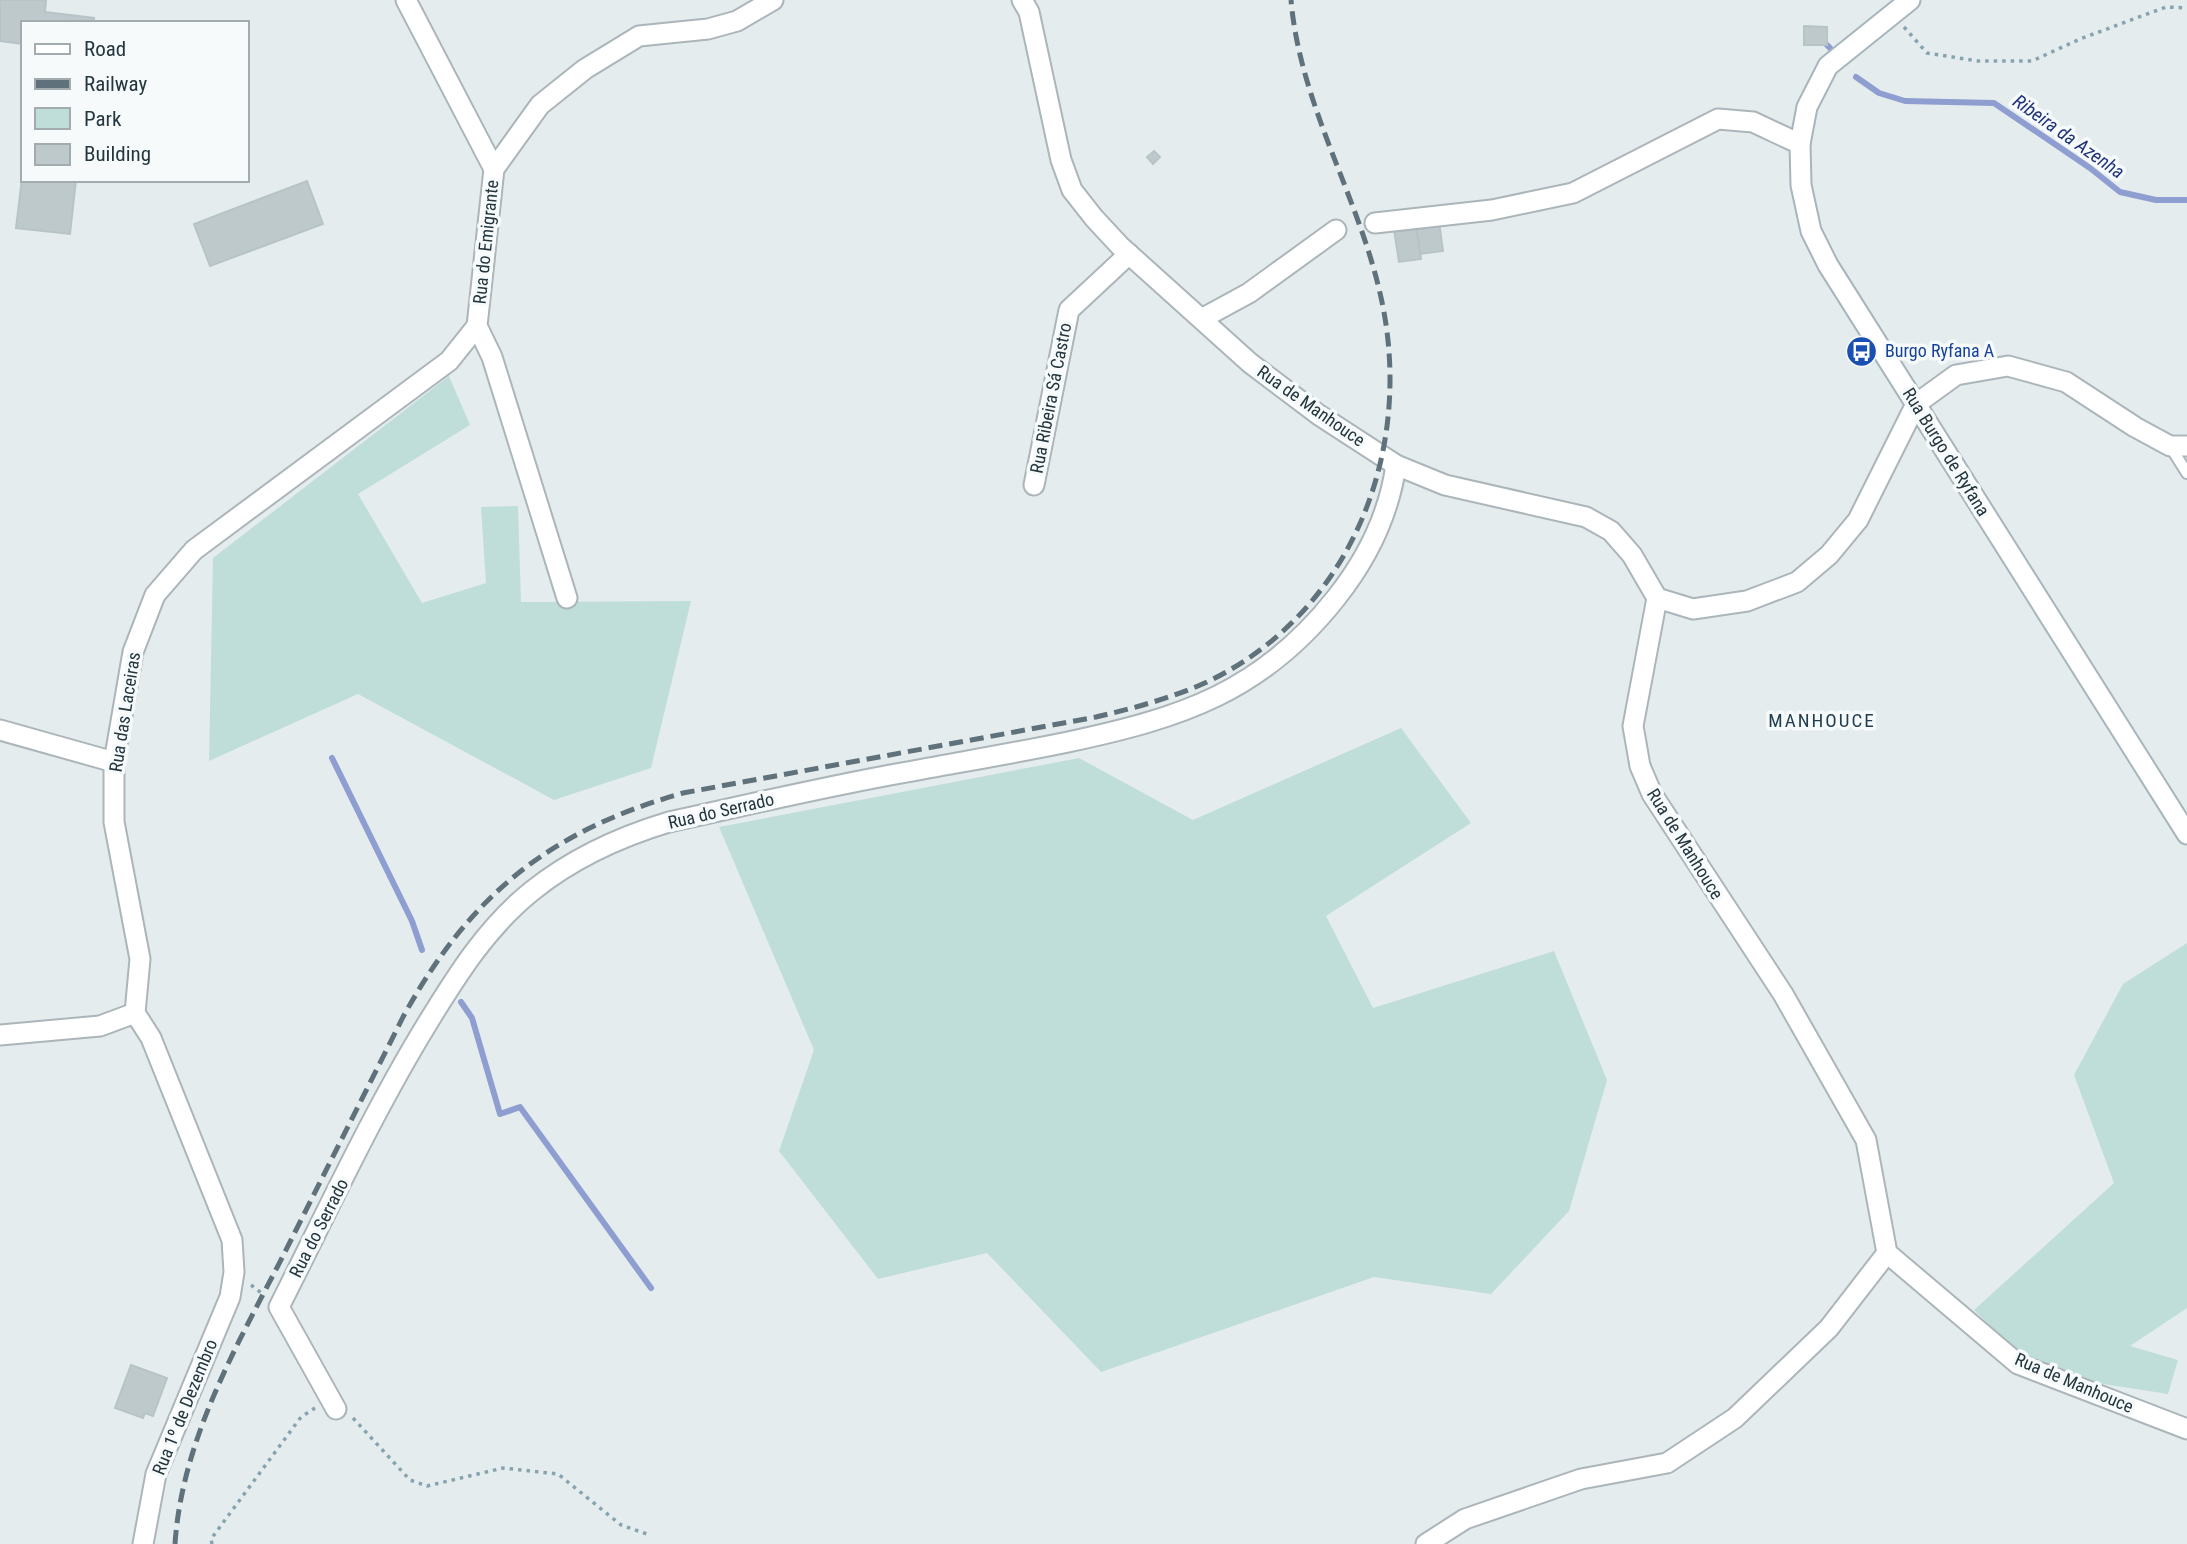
<svg xmlns="http://www.w3.org/2000/svg" width="2187" height="1544" font-family="'Roboto Condensed',sans-serif">
<style>
.green{fill:#bfdeda}
.lines{fill:none;stroke-linecap:round;stroke-linejoin:round}
.stream{stroke:#8f9ed0;stroke-width:6}
.building{fill:#bdc9cb;stroke:#b7c4c7;stroke-width:2}
.service-casing{stroke:#abb5ba;stroke-width:14}
.minor-casing{stroke:#abb5ba;stroke-width:23}
.secondary-casing{stroke:#a7b6bc;stroke-width:23}
.path{stroke:#86a4b0;stroke-width:3.5;stroke-dasharray:3.5 5;stroke-linecap:butt}
.service{stroke:#fff;stroke-width:10}
.minor{stroke:#fff;stroke-width:19}
.secondary{stroke:#fff;stroke-width:19}
.rail{stroke:#5f717a;stroke-width:5;stroke-dasharray:14 7;stroke-linecap:butt}
.labels{text-anchor:middle;stroke-width:7;stroke-linejoin:round;paint-order:stroke}
.street-label{font-size:18px;fill:#24363f;stroke:#f6fafa}
.transit-label{font-size:18px;fill:#164399;stroke:#f6fafa;text-anchor:start}
.water-label{font-size:19px;font-style:italic;fill:#20337a;stroke:#f6fafa}
.neighbourhood-label{font-size:19px;letter-spacing:2px;fill:#213f51;stroke:#f6fafa}
</style>
<rect width="100%" height="100%" fill="#e5ecee"/>
<!-- green -->
<g class="green">
<polygon points="449,376 470,425 358,494 422,603 486,583 481,507 518,506 521,602 691,601 651,768 554,800 358,694 209,761 213,558"/>
<polygon points="1401,728 1471,823 1326,916 1373,1008 1554,951 1607,1080 1569,1211 1491,1294 1374,1277 1101,1372 987,1253 878,1279 779,1151 814,1050 719,827 1079,758 1193,820"/>
<polygon points="2187,943 2187,1308 2130,1346 2178,1360 2168,1394 2084,1381 2024,1359 1974,1310 2114,1183 2074,1075 2123,984"/>
</g>
<g class="lines">
<!-- stream -->
<g class="stream">
<polyline points="1827,45 1830,48"/>
<polyline points="1856,77 1879,93 1905,101 1994,103 2090,168 2120,192 2156,200 2187,200"/>
<polyline points="332,758 412,921 422,950"/>
<polyline points="461,1002 472,1018 500,1114 520,1107 651,1288"/>
</g>
</g>
<!-- building -->
<g class="building">
<polygon points="0,0 46,0 45,12 94,18 94,23 23,23 23,44 0,41"/>
<polygon points="1804,26 1827,27 1827,45 1804,45"/>
<polygon points="1154,151 1160,157 1153,164 1147,157"/>
<polygon points="23,170 23,180 76,180 70,234 16,228"/>
<polygon points="307,181 323,224 210,266 194,224"/>
<polygon points="1439,222 1443,251 1420,254 1416,226"/>
<polygon points="1416,226 1421,259 1399,262 1394,229"/>
<polygon points="131,1365 167,1378 153,1416 145,1413 143,1418 115,1408"/>
</g>
<g class="lines">
<defs>
<polyline id="service" points="2170,446 2187,473"/>
<g id="minor">
<polyline points="406,0 494,169"/>
<polyline points="1022,0 1029,12 1061,160 1072,190 1094,218 1120,246 1250,363 1319,415 1396,465 1445,485 1586,517 1611,531 1632,555 1657,598 1633,726 1640,766 1652,794 1783,994 1866,1140 1887,1253 2018,1364 2187,1429"/>
<polyline points="1375,223 1492,210 1573,193 1718,119 1753,122 1800,144"/>
<polyline points="1203,318 1249,293 1336,230"/>
<polyline points="1034,485 1069,310 1129,254"/>
<polyline points="567,598 492,357 477,326 494,169 540,105 585,69 639,36 708,29 737,21 773,0"/>
<polyline points="1657,598 1693,609 1747,601 1797,582 1829,555 1858,520 1916,404 1956,375 2008,366 2066,382 2135,427 2170,446 2187,446"/>
<polyline points="0,730 114,762"/>
<polyline points="0,1035 100,1026 135,1013"/>
<path d="M336,1409L279,1307C327,1212 372,1114 427,1024C457,975 487,927 532,891C573,858 619,837 669,822C748,805 827,786 907,772C961,762 1015,753 1068,742C1181,718 1262,692 1336,598C1367,559 1389,514 1396,465"/>
<polyline points="143,1544 156,1474 230,1297 234,1272 232,1240 151,1038 135,1013 140,959 114,822 114,762 133,652 155,595 194,550 449,361 477,326"/>
<polyline points="1426,1544 1465,1519 1581,1479 1667,1463 1735,1418 1829,1328 1887,1253"/>
</g>
<polyline id="secondary" points="1910,0 1828,66 1807,107 1800,144 1801,185 1811,231 1828,265 2187,834"/>
</defs>
<!-- service casing -->
<use href="#service" class="service-casing"/>
<!-- minor casing -->
<use href="#minor" class="minor-casing"/>
<!-- secondary casing -->
<use href="#secondary" class="secondary-casing"/>
<!-- path -->
<g class="path">
<polyline points="1904,27 1927,53 1978,61 2032,61 2080,39 2166,7 2187,8"/>
<polyline points="251,1285 264,1295"/>
<polyline points="353,1418 410,1480 427,1486 503,1468 558,1474 621,1525 647,1534"/>
<polyline points="212,1544 211,1539 301,1417 315,1408"/>
</g>
<!-- service -->
<use href="#service" class="service"/>
<!-- minor -->
<use href="#minor" class="minor"/>
<!-- secondary -->
<use href="#secondary" class="secondary"/>
<!-- rail -->
<path class="rail" d="M175,1544C182,1440 236,1347 283,1256C323,1176 363,1097 403,1017C470,895 549,831 683,793L1096,717C1134,708 1172,698 1207,682C1354,612 1416,446 1380,293C1357,193 1300,104 1291,0"/>
</g>
<!-- icons -->
<defs>
<symbol id="bus-disc" viewBox="-11 -11 22 22"><circle r="9.5" fill="#1a4fb4" stroke="#f6fafa"/><path d="M-5-6H5V4H4V6H2V4H-2V6H-4V4H-5ZM-3.5-4V0h7V-4ZM-3.5 1.2v1.5H-2V1.2ZM2 1.2v1.5H3.5V1.2Z" fill="#fff"/></symbol>
</defs>
<g fill-rule="evenodd">
<use href="#bus-disc" x="1844" y="334" width="35" height="35"/>
</g>
<g class="labels">
<!-- street labels -->
<g class="street-label">
<text transform="translate(486 242) rotate(-84)" y="6">Rua do Emigrante</text>
<text transform="translate(1051 398) rotate(-79)" y="6">Rua Ribeira Sá Castro</text>
<text transform="translate(1311 406) rotate(35)" y="6">Rua de Manhouce</text>
<text transform="translate(1946 452) rotate(58)" y="6">Rua Burgo de Ryfana</text>
<text transform="translate(125 712) rotate(-81)" y="6">Rua das Laceiras</text>
<text transform="translate(721 811) rotate(-13)" y="6">Rua do Serrado</text>
<text transform="translate(1685 844) rotate(58)" y="6">Rua de Manhouce</text>
<text transform="translate(319 1228) rotate(-63)" y="6">Rua do Serrado</text>
<text transform="translate(2074 1383) rotate(23)" y="6">Rua de Manhouce</text>
<text transform="translate(185 1407) rotate(-68)" y="6">Rua 1º de Dezembro</text>
</g>
<!-- transit labels -->
<g class="transit-label">
<text x="1885" y="357">Burgo Ryfana A</text>
</g>
<!-- water labels -->
<g class="water-label">
<text transform="translate(2069 136) rotate(35)" y="7">Ribeira da Azenha</text>
</g>
<!-- neighbourhood labels -->
<g class="neighbourhood-label">
<text x="1822" y="727">MANHOUCE</text>
</g>
</g>
<!-- legend -->
<rect x="21" y="21" width="228" height="161" fill="#f6fafa" stroke="#a2acaf" stroke-width="2"/>
<rect x="35" y="44" width="35" height="10" fill="#ffffff" stroke="#a2acaf" stroke-width="2"/>
<text x="84" y="56" font-size="21" fill="#24363f">Road</text>
<rect x="35" y="79" width="35" height="10" fill="#5f717a" stroke="#a2acaf" stroke-width="2"/>
<text x="84" y="91" font-size="21" fill="#24363f">Railway</text>
<rect x="35" y="108" width="35" height="21" fill="#bfdeda" stroke="#a2acaf" stroke-width="2"/>
<text x="84" y="126" font-size="21" fill="#24363f">Park</text>
<rect x="35" y="144" width="35" height="21" fill="#bdc9cb" stroke="#a2acaf" stroke-width="2"/>
<text x="84" y="161" font-size="21" fill="#24363f">Building</text>
</svg>
